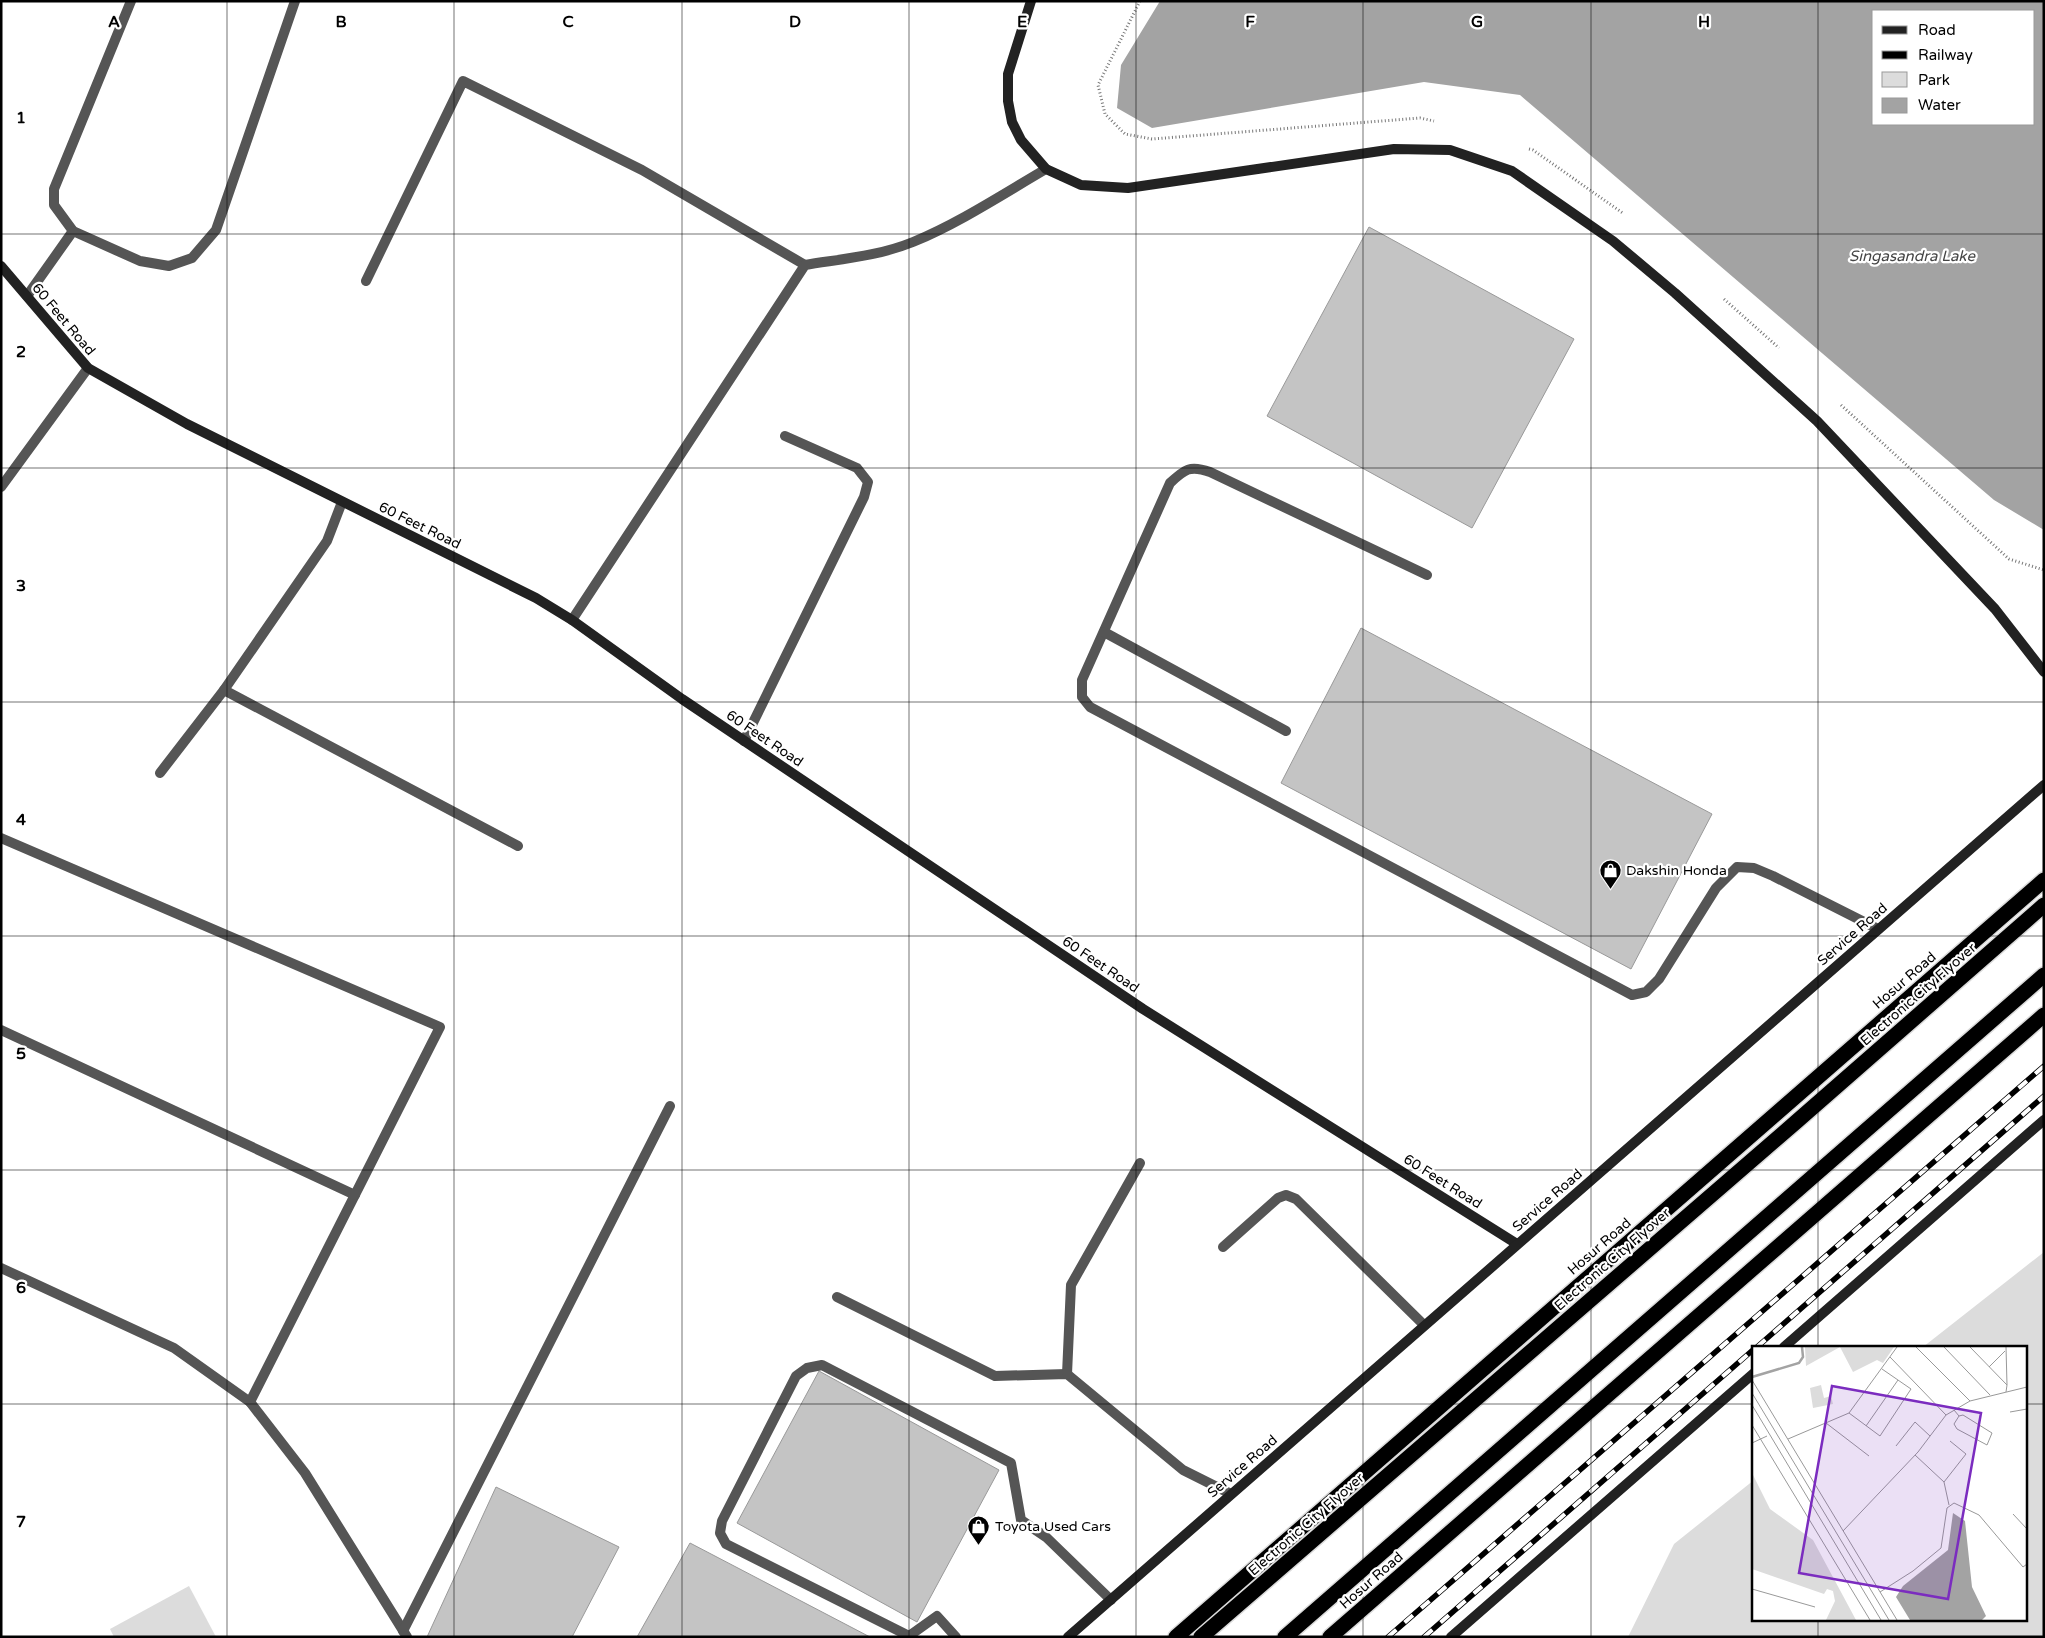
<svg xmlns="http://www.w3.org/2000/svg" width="2045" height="1638" font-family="'Varela Round',sans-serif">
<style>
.green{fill:#dcdcdc}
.water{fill:#a3a3a3;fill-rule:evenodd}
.building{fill:#c4c4c4;stroke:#999}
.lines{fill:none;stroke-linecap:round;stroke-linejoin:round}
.highway-casing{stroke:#dbdbdb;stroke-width:18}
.path{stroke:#777;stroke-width:3;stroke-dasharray:1 2.5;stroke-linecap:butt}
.lane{stroke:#555;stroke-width:10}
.street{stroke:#555;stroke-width:10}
.secondary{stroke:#222;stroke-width:10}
.highway{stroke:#000;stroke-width:15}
.rail-casing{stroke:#000;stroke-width:5.5}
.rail{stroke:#fff;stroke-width:4;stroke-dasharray:11;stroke-linecap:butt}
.grid{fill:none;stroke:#000;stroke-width:1;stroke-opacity:0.55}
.labels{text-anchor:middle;stroke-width:4.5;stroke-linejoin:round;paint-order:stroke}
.street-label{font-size:14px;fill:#000;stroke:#fff}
.poi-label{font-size:14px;fill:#000;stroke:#fff;text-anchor:start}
.water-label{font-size:15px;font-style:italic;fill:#444;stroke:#fff}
.inset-river{fill:none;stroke:#a3a3a3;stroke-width:2.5}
.inset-road{fill:none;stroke:#999;stroke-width:1}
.view{fill:#7b2cbf;fill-opacity:0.15;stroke:#7b2cbf;stroke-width:2.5}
.inset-edge{fill:none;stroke:#000;stroke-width:2.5}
.grid-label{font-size:16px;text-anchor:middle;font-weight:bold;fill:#000;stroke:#fff;stroke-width:4.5;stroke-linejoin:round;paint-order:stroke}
</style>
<rect width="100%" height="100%" fill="#fff"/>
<!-- green -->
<g class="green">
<polygon points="2044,1252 2044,1637 1628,1637 1674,1544 1754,1480 1754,1619 2026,1619 2026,1347 1923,1347"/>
<polygon points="189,1586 216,1637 114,1637 110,1629"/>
</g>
<!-- water -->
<path class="water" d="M1160,1H2044V530L1994,500L1520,95L1424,82L1152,128L1117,108L1121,65ZM1874,11H2034V124H1874Z"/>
<!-- building -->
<g class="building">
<polygon points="1369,227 1574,339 1472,528 1267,416"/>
<polygon points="1361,628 1712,814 1631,969 1281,783"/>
<polygon points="819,1371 999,1470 917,1622 737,1523"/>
<polygon points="496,1487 619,1547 572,1637 427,1637"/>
<polygon points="690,1543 870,1637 637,1637"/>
</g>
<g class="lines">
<defs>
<g id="highway">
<polyline points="1176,1637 2044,880"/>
<polyline points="1201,1637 1796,1122 2044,905"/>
<polyline points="1285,1637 2044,975"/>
<polyline points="1330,1637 2044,1015"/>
</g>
</defs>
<!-- highway casing -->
<use href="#highway" class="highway-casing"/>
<!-- path -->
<g class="path">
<polyline points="1140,1 1098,85 1105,114 1125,134 1152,139 1420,118 1434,121"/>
<polyline points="1529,149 1533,150 1624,214"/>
<polyline points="1724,299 1779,348"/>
<polyline points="1841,405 2009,559 2044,570"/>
</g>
<!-- lane -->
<g class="lane">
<path d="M1427,575L1210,472C1190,465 1185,469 1170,483L1082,680V697L1090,707L1632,995L1646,992L1659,979L1716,888L1737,867L1754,868L1773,876L1878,929"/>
<polyline points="1104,632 1286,731"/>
<polyline points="744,741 864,497 868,482 857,468 785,436"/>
<polyline points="1223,1247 1278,1198 1286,1195 1296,1199 1424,1325"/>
<polyline points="837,1297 995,1376 1067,1374 1183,1470 1231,1494"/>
<polyline points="1067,1374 1071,1285 1140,1163"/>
<polyline points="956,1637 937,1616 909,1636 726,1544 720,1533 722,1521 796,1376 807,1368 822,1365 1011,1463 1021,1520 1046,1537 1111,1600"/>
</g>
<!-- street -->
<g class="street">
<polyline points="131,1 54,189 54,205 73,231 140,261 169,266 192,258 216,230 295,1"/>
<polyline points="366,281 463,81 642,170 805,265"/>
<polyline points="27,296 73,231"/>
<polyline points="1,487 88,368"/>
<polyline points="342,502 327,541 224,690 518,846"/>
<path d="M572,620L805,265C841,259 879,256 913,242C959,223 1003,194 1046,169"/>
<polyline points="160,773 224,690"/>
<polyline points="1,838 440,1027 250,1402"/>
<polyline points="1,1030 355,1195"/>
<polyline points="1,1268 174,1348 250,1402 305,1473 407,1637"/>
<polyline points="403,1631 670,1106"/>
</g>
<!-- secondary -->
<g class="secondary">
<polyline points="1031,1 1008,74 1008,101 1012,122 1021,140 1046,169 1081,185 1128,188 1394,149 1450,150 1512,171 1613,241 1675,293 1817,421 1995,609 2044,672"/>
<polyline points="1,266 88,368 187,424 536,598 572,620 682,699 1143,1009 1517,1244"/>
<polyline points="1784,1347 2044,1120"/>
<polyline points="1068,1637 2044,785"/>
<polyline points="1451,1637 1754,1373"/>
</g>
<!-- highway -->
<use href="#highway" class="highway"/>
<defs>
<g id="rail">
<polyline points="1757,1347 2044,1096"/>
<polyline points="1388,1637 2044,1066"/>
<polyline points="1424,1637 1754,1349"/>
</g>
</defs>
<!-- rail casing -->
<use href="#rail" class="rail-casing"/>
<!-- rail -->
<use href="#rail" class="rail"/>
</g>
<!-- grid -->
<path class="grid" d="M227,1V1637M454,1V1637M682,1V1637M909,1V1637M1136,1V1637M1363,1V1637M1591,1V1637M1818,1V1347M1,234H2044M1,468H2044M1,702H2044M1,936H2044M1,1170H2044M1,1404H1754M2026,1404H2044M1818,1619V1637"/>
<!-- icons -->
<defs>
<symbol id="shop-pin" viewBox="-11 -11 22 30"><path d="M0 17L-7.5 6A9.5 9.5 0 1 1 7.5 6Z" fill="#000" stroke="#fff"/><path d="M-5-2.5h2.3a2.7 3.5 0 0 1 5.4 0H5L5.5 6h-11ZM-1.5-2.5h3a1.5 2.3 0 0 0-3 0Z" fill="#fff"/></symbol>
</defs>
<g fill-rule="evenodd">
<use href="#shop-pin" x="1598" y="858" width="25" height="34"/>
<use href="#shop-pin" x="966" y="1514" width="25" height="34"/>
</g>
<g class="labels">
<!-- street labels -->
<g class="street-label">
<text transform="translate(64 319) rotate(50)" y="5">60 Feet Road</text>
<text transform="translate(420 525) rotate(26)" y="5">60 Feet Road</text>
<text transform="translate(765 738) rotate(34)" y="5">60 Feet Road</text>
<text transform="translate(1852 934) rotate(-41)" y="5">Service Road</text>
<text transform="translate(1101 964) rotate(34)" y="5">60 Feet Road</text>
<text transform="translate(1904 980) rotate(-41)" y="5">Hosur Road</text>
<text transform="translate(1918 994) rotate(-41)" y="5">Electronic City Flyover</text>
<text transform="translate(1443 1181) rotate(32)" y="5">60 Feet Road</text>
<text transform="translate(1547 1200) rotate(-41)" y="5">Service Road</text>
<text transform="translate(1599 1246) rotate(-41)" y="5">Hosur Road</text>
<text transform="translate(1612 1259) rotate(-41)" y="5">Electronic City Flyover</text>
<text transform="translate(1242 1466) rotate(-41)" y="5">Service Road</text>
<text transform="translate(1306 1524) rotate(-41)" y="5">Electronic City Flyover</text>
<text transform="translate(1371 1580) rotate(-41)" y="5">Hosur Road</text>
</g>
<!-- poi labels -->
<g class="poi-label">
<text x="1626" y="875">Dakshin Honda</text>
<text x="995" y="1531">Toyota Used Cars</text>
</g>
<!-- water labels -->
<g class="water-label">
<text x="1912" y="261">Singasandra Lake</text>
</g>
</g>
<!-- overview -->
<g transform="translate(1752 1346)">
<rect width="275" height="275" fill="#fff"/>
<path d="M53,1H142L131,17L125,14L101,26L88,1L54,20ZM69,39L72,52L79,50L81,58L61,62L58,42ZM0,127L18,163L61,194L104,274H74L83,255L81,245L75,243L72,248L0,223Z" fill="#dcdcdc"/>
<path d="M201,167L213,175L220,241L234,270L230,274H158L144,251L151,240L196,204Z" fill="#a3a3a3"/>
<path class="inset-river" d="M0,31L47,17L51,11L50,1"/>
<path class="inset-road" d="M164,1L218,55M192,1L238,49M218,1L255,39L254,46M254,1L255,39M138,11L194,69M237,21L253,5M0,34L145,274M0,47L137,274M0,59L129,274M202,64L207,70L202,78L205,83L235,99L240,87L211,69L207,70M258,66L275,63M97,67L128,90L159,43L130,23M74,77L117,110M0,79L118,274M114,80L146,34M36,93L97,67L145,1M0,97L15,90M144,100L163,76L178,90M163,109L192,136L197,159M192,136L214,108L198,95M261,168L275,183M91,185L166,106L194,69L218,55L275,41M0,243L63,261M128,246L161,225L189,202L195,162L202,157L227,169L271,221L275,218"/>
<path class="view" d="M80,40L229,67L196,253L47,227Z"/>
<rect width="275" height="275" class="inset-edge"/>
</g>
<g class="grid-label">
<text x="114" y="27">A</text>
<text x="341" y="27">B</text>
<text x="568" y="27">C</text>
<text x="795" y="27">D</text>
<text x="1022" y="27">E</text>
<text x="1250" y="27">F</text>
<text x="1477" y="27">G</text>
<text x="1704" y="27">H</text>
<text x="21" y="123">1</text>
<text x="21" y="357">2</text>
<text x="21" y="591">3</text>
<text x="21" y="825">4</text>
<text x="21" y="1059">5</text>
<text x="21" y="1293">6</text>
<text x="21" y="1527">7</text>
</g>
<!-- border -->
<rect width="2045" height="1638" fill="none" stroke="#000000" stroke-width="5"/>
<!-- legend -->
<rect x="1872" y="10" width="162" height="115" fill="#ffffff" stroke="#999999"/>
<rect x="1882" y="26" width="25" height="8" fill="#222222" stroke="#999999"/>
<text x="1918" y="35" font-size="15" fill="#000000">Road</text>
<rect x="1882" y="51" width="25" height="8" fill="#000000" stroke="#999999"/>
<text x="1918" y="60" font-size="15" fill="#000000">Railway</text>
<rect x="1882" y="72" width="25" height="15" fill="#dcdcdc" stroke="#999999"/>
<text x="1918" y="85" font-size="15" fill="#000000">Park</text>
<rect x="1882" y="98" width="25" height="15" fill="#a3a3a3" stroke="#999999"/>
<text x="1918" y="110" font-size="15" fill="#000000">Water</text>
</svg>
